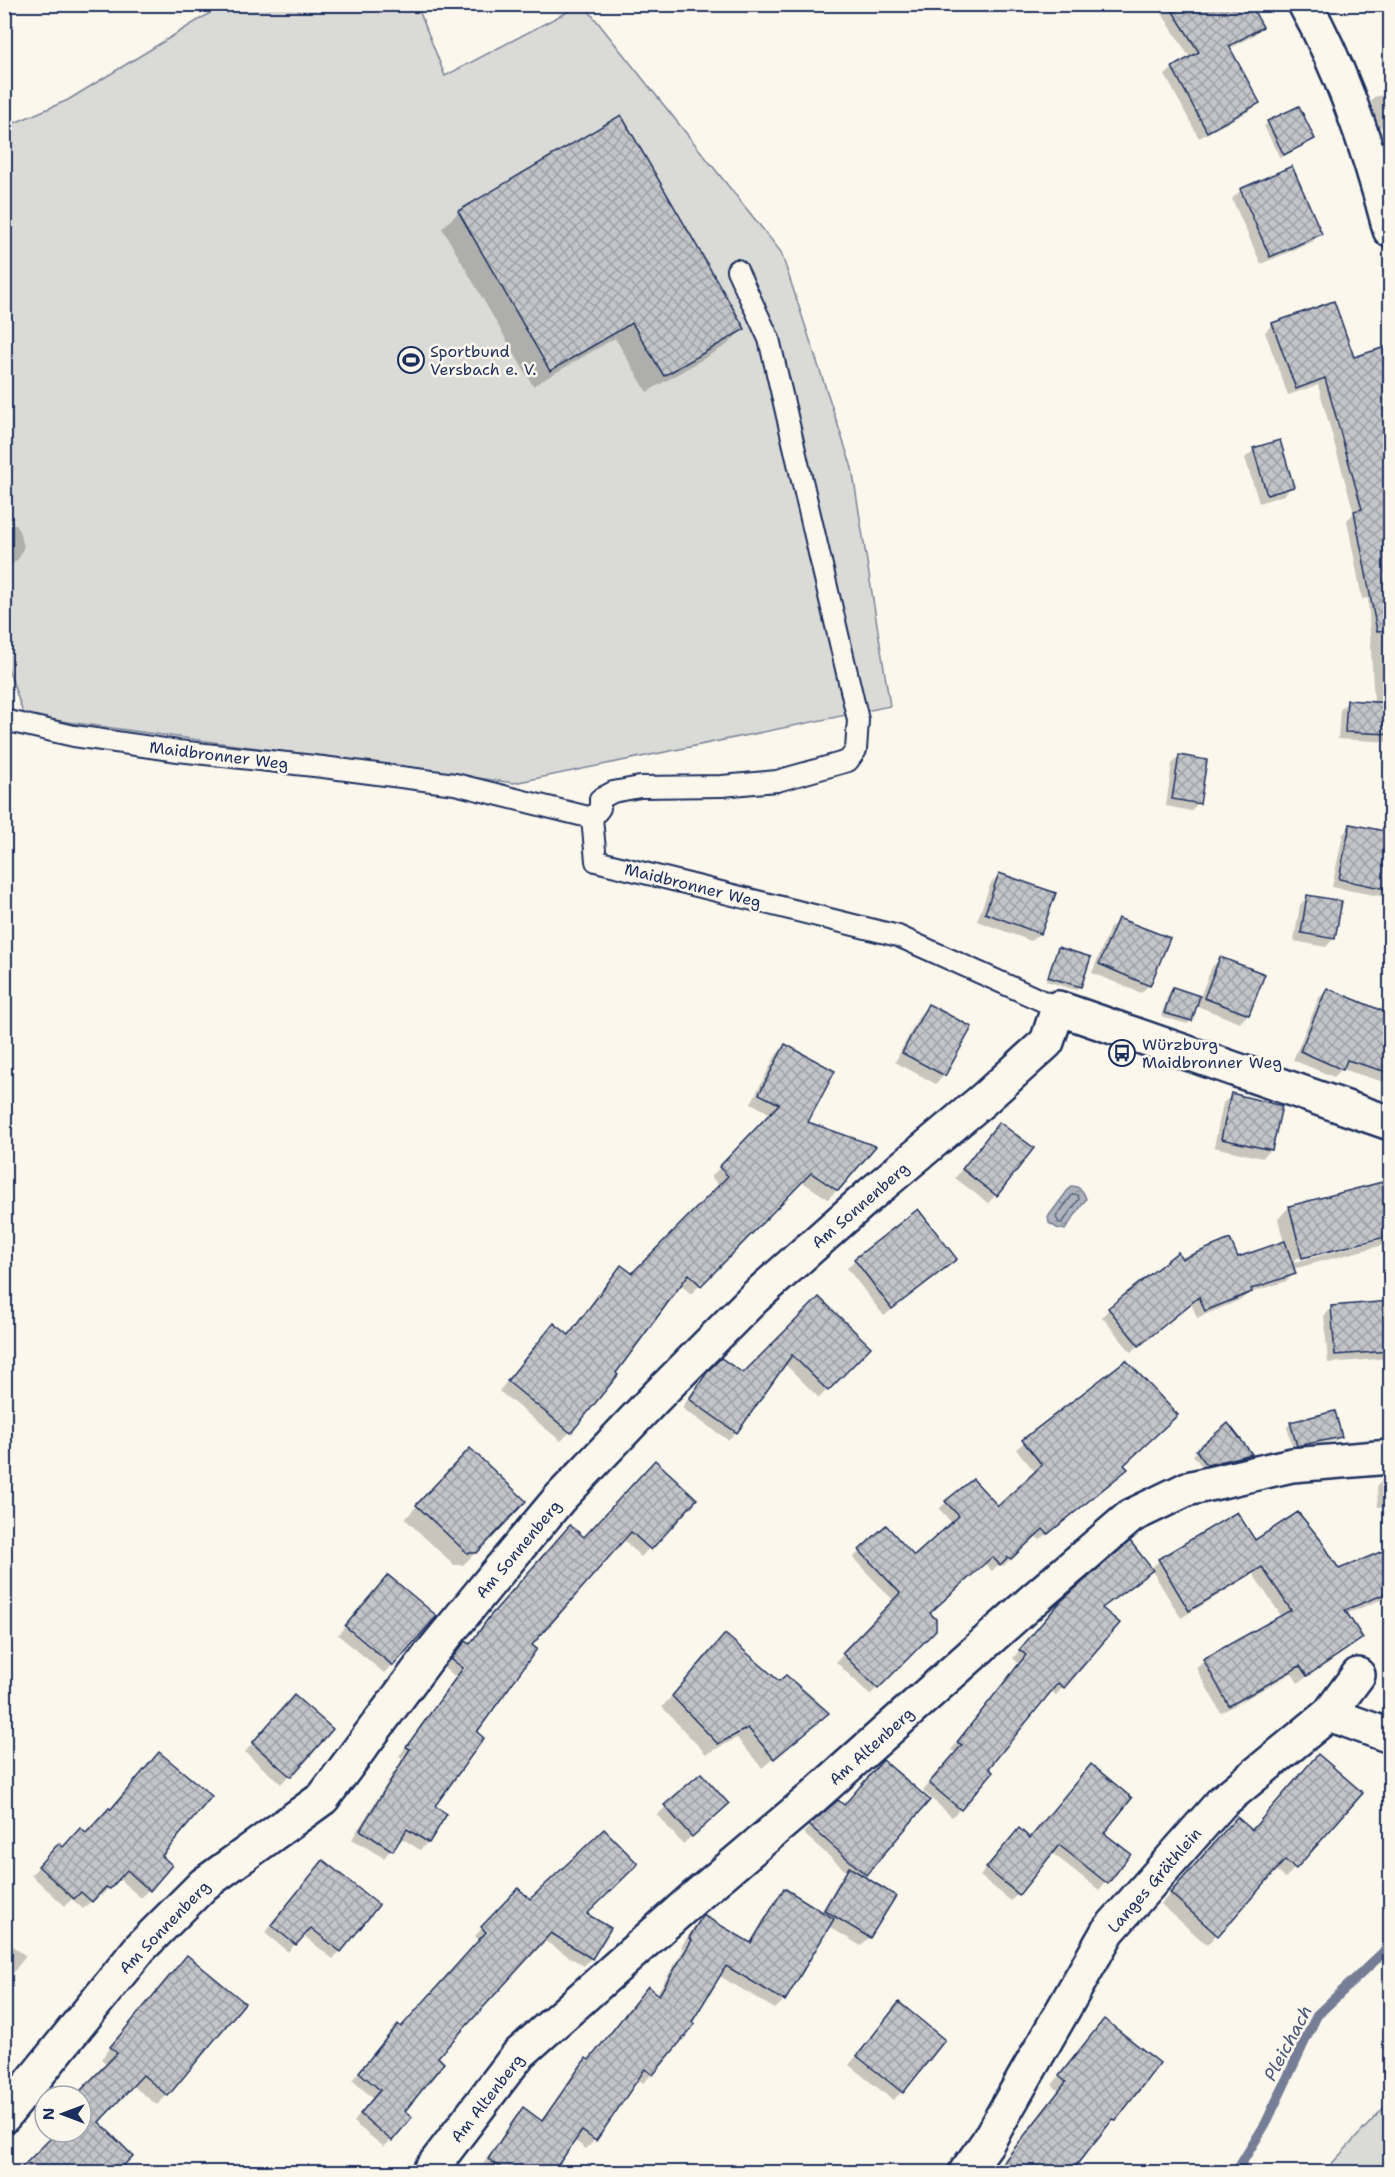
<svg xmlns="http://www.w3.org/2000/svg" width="1395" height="2177" font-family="'Shantell Sans',sans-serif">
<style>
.green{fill:#dadad7;stroke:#7a849a;stroke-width:1.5}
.water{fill:url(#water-ripples);stroke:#747e96;stroke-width:1.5}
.shadow{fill:#0003;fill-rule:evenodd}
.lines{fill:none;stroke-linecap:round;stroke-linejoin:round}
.shore{stroke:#566483;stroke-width:1.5}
.stream{stroke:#747e96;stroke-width:10}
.building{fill:url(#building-cross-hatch);stroke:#1b2f5e;stroke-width:1.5}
.lane-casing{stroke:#1b2f5e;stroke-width:24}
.street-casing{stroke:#1b2f5e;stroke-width:38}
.lane{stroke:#fbf7ec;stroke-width:20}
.street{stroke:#fbf7ec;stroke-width:33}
.labels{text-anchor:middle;stroke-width:5;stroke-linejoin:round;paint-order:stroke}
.poi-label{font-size:16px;fill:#1b2f5e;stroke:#fbf7ec;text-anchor:start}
.street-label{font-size:16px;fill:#1b2f5e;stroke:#fbf7ec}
.water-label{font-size:18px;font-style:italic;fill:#47577a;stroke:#fbf7ec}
</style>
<defs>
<pattern id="water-ripples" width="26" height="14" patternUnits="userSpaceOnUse" patternTransform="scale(1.5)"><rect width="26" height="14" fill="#afb3bb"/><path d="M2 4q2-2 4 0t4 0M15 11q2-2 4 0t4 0" fill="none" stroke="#8e929b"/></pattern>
<pattern id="building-cross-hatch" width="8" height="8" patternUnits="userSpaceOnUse" patternTransform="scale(1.5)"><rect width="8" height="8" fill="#c3c5c9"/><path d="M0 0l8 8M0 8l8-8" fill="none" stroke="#9ea0a6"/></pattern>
</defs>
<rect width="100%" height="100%" fill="#fbf7ec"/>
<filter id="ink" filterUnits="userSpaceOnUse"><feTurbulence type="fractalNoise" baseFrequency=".0167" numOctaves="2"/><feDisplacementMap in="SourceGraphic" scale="12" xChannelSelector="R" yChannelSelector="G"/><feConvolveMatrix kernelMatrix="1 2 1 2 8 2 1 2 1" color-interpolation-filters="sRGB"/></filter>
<g filter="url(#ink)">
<!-- green -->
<g class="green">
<polygon points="223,5 417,5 445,76 580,5 584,5 781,252 852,468 890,706 514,783 24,716 5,659 5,127 68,100"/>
<polygon points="1390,2101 1390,2172 1324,2172"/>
</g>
<!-- water -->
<path class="water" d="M1071,1186C1080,1186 1084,1192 1086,1199L1065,1230L1057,1228L1049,1223L1048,1217Z"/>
<!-- shadow -->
<g class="shadow">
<polygon points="1156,4 1227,4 1261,27 1254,35 1229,49 1258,102 1251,110 1199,138 1165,75 1173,68 1190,58"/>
<polygon points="1390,93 1390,124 1378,128 1371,101 1374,97"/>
<polygon points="1268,123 1314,139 1280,158 1264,126"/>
<polygon points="1291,168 1320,233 1312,242 1261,264 1232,199 1241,190"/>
<polygon points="459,212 743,328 727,345 647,392 615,338 533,386 442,228"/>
<polygon points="1273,324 1353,359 1385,349 1390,367 1390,397 1385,399 1390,418 1390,742 1338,739 1340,710 1347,702 1374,703 1368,598 1362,599 1347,520 1354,513 1318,385 1288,395 1265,332"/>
<polygon points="1254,450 1292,486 1284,495 1259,503 1245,458"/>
<polygon points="4,520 17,525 24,546 19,558 4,572"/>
<polygon points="1180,756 1198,803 1191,811 1166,806 1172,764"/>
<polygon points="1351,826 1390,834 1390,898 1332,887 1343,834"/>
<polygon points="999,875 1040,933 1031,941 977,921 991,883"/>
<polygon points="1308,896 1334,938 1326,947 1294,941 1300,905"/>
<polygon points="1119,920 1149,985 1141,993 1092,973 1110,928"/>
<polygon points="1059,948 1080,986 1076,990 1046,981 1055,952"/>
<polygon points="1220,959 1248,1014 1240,1023 1195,1005 1191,1021 1187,1024 1161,1016 1169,992 1173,989 1200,997 1212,967"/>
<polygon points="1327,990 1384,1014 1390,990 1390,1084 1342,1069 1334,1077 1293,1060 1319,998"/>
<polygon points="929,1006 944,1075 936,1084 895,1062 920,1014"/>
<polygon points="785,1046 806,1123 837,1190 828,1199 801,1181 691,1294 680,1284 570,1432 561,1441 499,1391 554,1325 567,1336 612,1276 621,1267 632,1275 720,1186 711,1177 771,1114 751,1103 776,1055"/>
<polygon points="1232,1095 1271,1150 1262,1158 1214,1147 1223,1103"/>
<polygon points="991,1132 996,1195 988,1203 955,1178"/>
<path d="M1383,1183L1390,1215V1238L1383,1245L1293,1269L1294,1273L1287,1281L1247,1294L1242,1299L1197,1318L1191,1303L1131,1352L1102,1317L1109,1309L1181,1260L1237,1259L1284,1243L1278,1219L1289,1207ZM1383,1236V1239L1295,1262L1294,1259Z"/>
<polygon points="955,1259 884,1316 847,1268 855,1260"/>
<polygon points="819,1299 869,1347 819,1398 784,1363 736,1432 728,1440 682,1408 700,1381 722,1360 743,1375"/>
<polygon points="1390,1302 1390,1358 1328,1363 1324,1316 1332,1308"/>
<polygon points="1126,1362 1123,1465 1118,1476 1040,1540 1035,1536 1003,1566 1000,1563 992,1571 984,1563 928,1613 935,1629 870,1695 836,1662 894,1601 853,1558 860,1551 914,1559 953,1524 939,1509 946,1502 998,1508 1036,1473 1016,1449"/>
<polygon points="1291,1423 1340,1436 1337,1440 1293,1449 1287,1427"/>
<polygon points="1197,1451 1250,1454 1247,1457 1203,1468 1193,1455"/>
<polygon points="457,1462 476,1552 463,1565 454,1565 405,1519"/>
<polygon points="646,1470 649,1548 641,1557 623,1539 530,1646 475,1733 433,1806 428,1842 420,1850 400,1837 384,1858 352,1839 403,1758 399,1756 456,1677 444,1668 466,1643 469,1645 482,1627 562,1535 584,1539"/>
<polygon points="1390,1476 1390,1507 1378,1507 1377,1486 1385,1478"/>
<polygon points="1237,1514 1254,1543 1338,1571 1390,1549 1390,1596 1346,1614 1361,1638 1353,1646 1298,1683 1292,1673 1221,1713 1196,1668 1204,1660 1282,1617 1253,1574 1181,1618 1151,1569 1101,1609 1063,1687 1056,1695 1050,1690 987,1768 960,1809 952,1817 923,1791 956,1753 951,1750 1019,1664 1013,1658 1053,1611 1150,1569 1159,1561"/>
<polygon points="379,1585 392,1665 384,1673 338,1635"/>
<polygon points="725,1636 816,1723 762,1768 737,1738 706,1754 662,1707"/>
<polygon points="285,1705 331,1729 281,1784 245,1752"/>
<polygon points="701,1775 718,1812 683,1844 657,1815"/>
<polygon points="928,1800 862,1877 894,1897 869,1937 861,1946 828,1926 784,2000 775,2009 718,1975 652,2074 643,2083 637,2078 595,2140 586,2149 574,2140 551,2172 485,2172 480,2169 514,2118 523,2109 541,2121 577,2069 586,2060 588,2062 656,1995 684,1949 681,1947 695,1925 704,1916 749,1944 776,1899 785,1890 821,1912 841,1877 847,1872 803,1833 838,1802 843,1807"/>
<polygon points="1237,1819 1295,1868 1285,1878 1275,1869 1207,1945 1161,1904"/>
<polygon points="1102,1833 1129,1854 1099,1890 1051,1852 1011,1901 980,1876 1011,1838 1030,1839"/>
<polygon points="86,1835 160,1856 170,1865 141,1898 118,1878 101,1896 98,1894 83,1909 72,1899 65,1906 31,1875 51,1853"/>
<polygon points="323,1862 340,1951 333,1959 303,1935 288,1952 265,1933"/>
<polygon points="511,1897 584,1914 591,1958 584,1966 543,1940 436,2058 403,2111 391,2140 384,2147 353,2122 373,2098 352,2080 390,2034 400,2028 480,1941 475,1936"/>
<polygon points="4,1940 26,1956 4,1984"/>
<polygon points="187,1957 167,2095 157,2105 132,2085 97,2122 131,2156 115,2172 19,2172 60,2132 81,2132 81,2096 77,2096 107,2064 101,2059"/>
<polygon points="899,2005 902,2092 893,2100 849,2065"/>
<polygon points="1104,2021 1114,2119 1105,2127 1070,2172 995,2172 1059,2091 1052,2085"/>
</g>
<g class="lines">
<!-- shore -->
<polygon class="shore" points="1073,1194 1078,1195 1079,1199 1063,1222 1059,1223 1056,1217"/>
<!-- stream -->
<polyline class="stream" points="1236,2172 1266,2123 1317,2015 1390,1946"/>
</g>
<!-- building -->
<g class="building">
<polygon points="1168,4 1250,4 1263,27 1229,46 1260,103 1207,132 1172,67 1199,52"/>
<polygon points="1299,106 1315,139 1284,155 1267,121"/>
<polygon points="621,115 745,329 664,376 632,323 550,371 458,211"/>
<polygon points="1292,166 1322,234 1270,257 1240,189"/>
<polygon points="1334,301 1354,357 1385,347 1390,362 1390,630 1377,631 1354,511 1362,509 1325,378 1296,389 1272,323"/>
<polygon points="1280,440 1294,487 1267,495 1253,448"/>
<polygon points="1347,700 1390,703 1390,734 1345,732"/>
<polygon points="1179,755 1207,760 1200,804 1172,799"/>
<polygon points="1350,824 1390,832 1390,890 1339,879"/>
<polygon points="999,873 1056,893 1041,934 985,913"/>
<polygon points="1307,895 1342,901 1335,939 1301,933"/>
<polygon points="1118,918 1170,938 1150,986 1099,964"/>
<polygon points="1058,947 1091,957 1081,987 1048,977"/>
<polygon points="1220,957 1265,974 1249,1015 1204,998"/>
<polygon points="1173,987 1200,996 1192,1021 1164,1013"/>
<polygon points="1327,988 1390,1014 1390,1073 1347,1060 1343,1070 1300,1051"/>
<polygon points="928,1004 972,1027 945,1076 902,1053"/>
<polygon points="785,1044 835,1071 808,1122 876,1146 838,1191 811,1173 701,1286 689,1274 616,1373 618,1375 571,1433 507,1381 554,1323 569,1335 621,1265 632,1273 728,1176 719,1167 779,1104 759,1094"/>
<polygon points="1231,1093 1282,1106 1272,1150 1221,1139"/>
<polygon points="999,1122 1034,1148 997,1196 962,1169"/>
<polygon points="1390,1180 1390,1236 1302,1258 1289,1206"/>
<polygon points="918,1209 957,1259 892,1309 854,1259"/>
<polygon points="1230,1239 1238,1257 1285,1241 1296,1274 1251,1289 1252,1292 1205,1311 1199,1297 1139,1346 1108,1308 1178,1252 1182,1259"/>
<polygon points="819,1297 871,1347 828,1391 792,1355 737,1433 689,1399 708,1371 721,1358 743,1373"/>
<polygon points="1390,1301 1390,1351 1335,1355 1331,1306"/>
<polygon points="1126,1360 1178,1415 1124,1465 1128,1469 1048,1534 1043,1529 1011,1559 1008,1557 1000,1565 992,1557 930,1613 936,1619 936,1630 878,1689 842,1653 900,1593 859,1550 886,1525 914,1556 959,1516 945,1501 973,1479 998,1506 1042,1465 1022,1440"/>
<polygon points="1335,1411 1342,1437 1297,1446 1290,1422"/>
<polygon points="1228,1423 1252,1454 1207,1465 1196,1450"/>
<polygon points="470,1448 526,1501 477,1553 467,1553 416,1505"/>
<polygon points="655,1460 697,1499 651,1550 631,1532 532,1645 537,1649 477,1732 484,1738 435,1806 447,1814 429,1843 407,1829 393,1851 360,1830 410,1749 406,1747 463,1668 451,1659 466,1641 470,1644 490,1616 570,1525 584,1537"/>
<polygon points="1237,1512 1255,1540 1298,1512 1320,1539 1339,1569 1390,1548 1390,1592 1345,1610 1363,1638 1307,1676 1300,1666 1229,1706 1203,1659 1291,1610 1262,1567 1189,1611 1158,1559"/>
<polygon points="1130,1541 1153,1570 1102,1608 1120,1623 1064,1688 1058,1683 989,1768 993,1772 961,1810 929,1783 962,1745 957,1742 1026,1655 1019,1650 1061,1601"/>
<polygon points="388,1575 437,1616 393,1666 345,1626"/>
<polygon points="725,1634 779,1681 786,1675 829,1713 774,1759 748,1728 718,1744 672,1696"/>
<polygon points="294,1695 333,1729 291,1777 252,1743"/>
<polygon points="159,1752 212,1796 162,1856 172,1865 150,1891 127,1870 110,1889 106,1887 92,1902 81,1892 74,1899 38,1866 59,1843 63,1847 80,1828 86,1833 109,1808 111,1809"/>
<polygon points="1318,1754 1363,1793 1296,1869 1285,1860 1218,1936 1170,1893 1237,1817 1252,1830"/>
<polygon points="883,1760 930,1800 866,1875 809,1825 838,1800 844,1805"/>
<polygon points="1091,1764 1132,1798 1104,1833 1131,1854 1108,1884 1059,1845 1019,1895 986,1868 1019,1828 1030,1838"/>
<polygon points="701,1773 729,1804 692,1837 664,1805"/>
<polygon points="604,1829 638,1864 587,1914 611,1928 592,1959 551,1933 438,2057 444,2063 405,2111 412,2117 392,2141 360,2114 380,2090 359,2072 398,2024 401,2027 486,1932 481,1927 518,1888 530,1899"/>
<polygon points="323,1860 379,1905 341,1952 311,1928 296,1945 271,1925"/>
<polygon points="849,1867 896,1896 870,1938 824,1910"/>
<polygon points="784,1888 834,1919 785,2001 726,1966 692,2022 695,2024 653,2075 645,2069 596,2141 582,2131 553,2172 507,2172 488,2159 523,2107 542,2121 586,2058 589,2060 648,1986 659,1995 692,1940 689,1938 703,1915 751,1943"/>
<polygon points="187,1955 245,2003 168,2096 143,2075 99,2122 133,2156 117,2172 17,2172 57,2132 81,2132 81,2090 117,2053 110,2047"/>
<polygon points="899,2002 945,2040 903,2093 857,2056"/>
<polygon points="1104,2019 1160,2063 1116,2120 1113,2119 1071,2172 996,2172 1066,2082 1059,2076"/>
</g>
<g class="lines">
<defs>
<g id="lane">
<polyline points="4,720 74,736 178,751 323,767 455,784 592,818 596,861 898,936 1058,1008"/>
<polyline points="592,818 600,808 600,799 613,792 640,787 722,786 777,781 848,761 856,750 858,720 769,339 737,270"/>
</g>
<g id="street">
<path d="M1305,4C1344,74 1370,153 1390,230"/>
<polyline points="1329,1714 1390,1736"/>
<polyline points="4,2116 140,1948 204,1884 323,1798 429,1656 492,1579 559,1499 655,1398 754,1298 871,1194 984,1099 1047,1042 1058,1008 1390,1123"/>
<polyline points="429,2172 518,2055 694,1898 811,1799 1033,1600 1131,1516 1187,1489 1292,1465 1390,1457"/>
<polyline points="966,2172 987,2143 1108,1931 1222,1802 1329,1714 1358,1675"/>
</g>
</defs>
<!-- lane casing -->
<use href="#lane" class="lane-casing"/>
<!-- street casing -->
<use href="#street" class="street-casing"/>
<!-- lane -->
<use href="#lane" class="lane"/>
<!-- street -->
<use href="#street" class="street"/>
</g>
</g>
<!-- icons -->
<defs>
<symbol id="stadium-ring" viewBox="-11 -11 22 22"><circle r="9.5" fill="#fbf7ec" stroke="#1b2f5e" stroke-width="1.5"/><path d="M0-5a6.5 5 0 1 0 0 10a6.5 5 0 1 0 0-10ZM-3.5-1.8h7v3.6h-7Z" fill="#1b2f5e"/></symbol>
<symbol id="bus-ring" viewBox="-11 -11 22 22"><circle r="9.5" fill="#fbf7ec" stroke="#1b2f5e" stroke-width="1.5"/><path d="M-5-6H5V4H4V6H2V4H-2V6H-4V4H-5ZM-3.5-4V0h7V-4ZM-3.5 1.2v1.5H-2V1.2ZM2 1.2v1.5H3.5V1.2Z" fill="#1b2f5e"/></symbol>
</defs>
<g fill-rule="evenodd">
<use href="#stadium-ring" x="396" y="345" width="30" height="30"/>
<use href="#bus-ring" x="1107" y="1038" width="30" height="30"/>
</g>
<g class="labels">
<!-- poi labels -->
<g class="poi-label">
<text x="430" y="357">Sportbund<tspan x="430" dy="18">Versbach e. V.</tspan></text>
<text x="1142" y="1050">Würzburg<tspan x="1142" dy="18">Maidbronner Weg</tspan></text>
</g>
<!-- street labels -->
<g class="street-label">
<text transform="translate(219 755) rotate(7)" y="6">Maidbronner Weg</text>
<text transform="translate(693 885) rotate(14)" y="6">Maidbronner Weg</text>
<text transform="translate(860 1205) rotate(-41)" y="6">Am Sonnenberg</text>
<text transform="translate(518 1549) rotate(-50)" y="6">Am Sonnenberg</text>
<text transform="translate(871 1746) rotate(-42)" y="6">Am Altenberg</text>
<text transform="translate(1154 1880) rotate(-49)" y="6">Langes Gräthlein</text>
<text transform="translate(164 1927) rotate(-46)" y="6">Am Sonnenberg</text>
<text transform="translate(487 2098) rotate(-52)" y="6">Am Altenberg</text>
</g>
<!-- water labels -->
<g class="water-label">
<text transform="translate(1288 2043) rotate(-62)" y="6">Pleichach</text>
</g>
</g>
<!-- margin -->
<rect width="1395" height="2177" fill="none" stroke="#fbf7ec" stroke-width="24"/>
<rect x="12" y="12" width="1371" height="2153" fill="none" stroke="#1b2f5e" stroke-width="2" filter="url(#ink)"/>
<!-- north arrow -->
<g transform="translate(63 2114) rotate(270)"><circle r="28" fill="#fbf7ec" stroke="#a1a7b3" stroke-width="1.5"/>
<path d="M0-4.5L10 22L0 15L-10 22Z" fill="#1b2f5e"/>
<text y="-9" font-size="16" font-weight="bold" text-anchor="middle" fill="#1b2f5e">N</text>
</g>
</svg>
